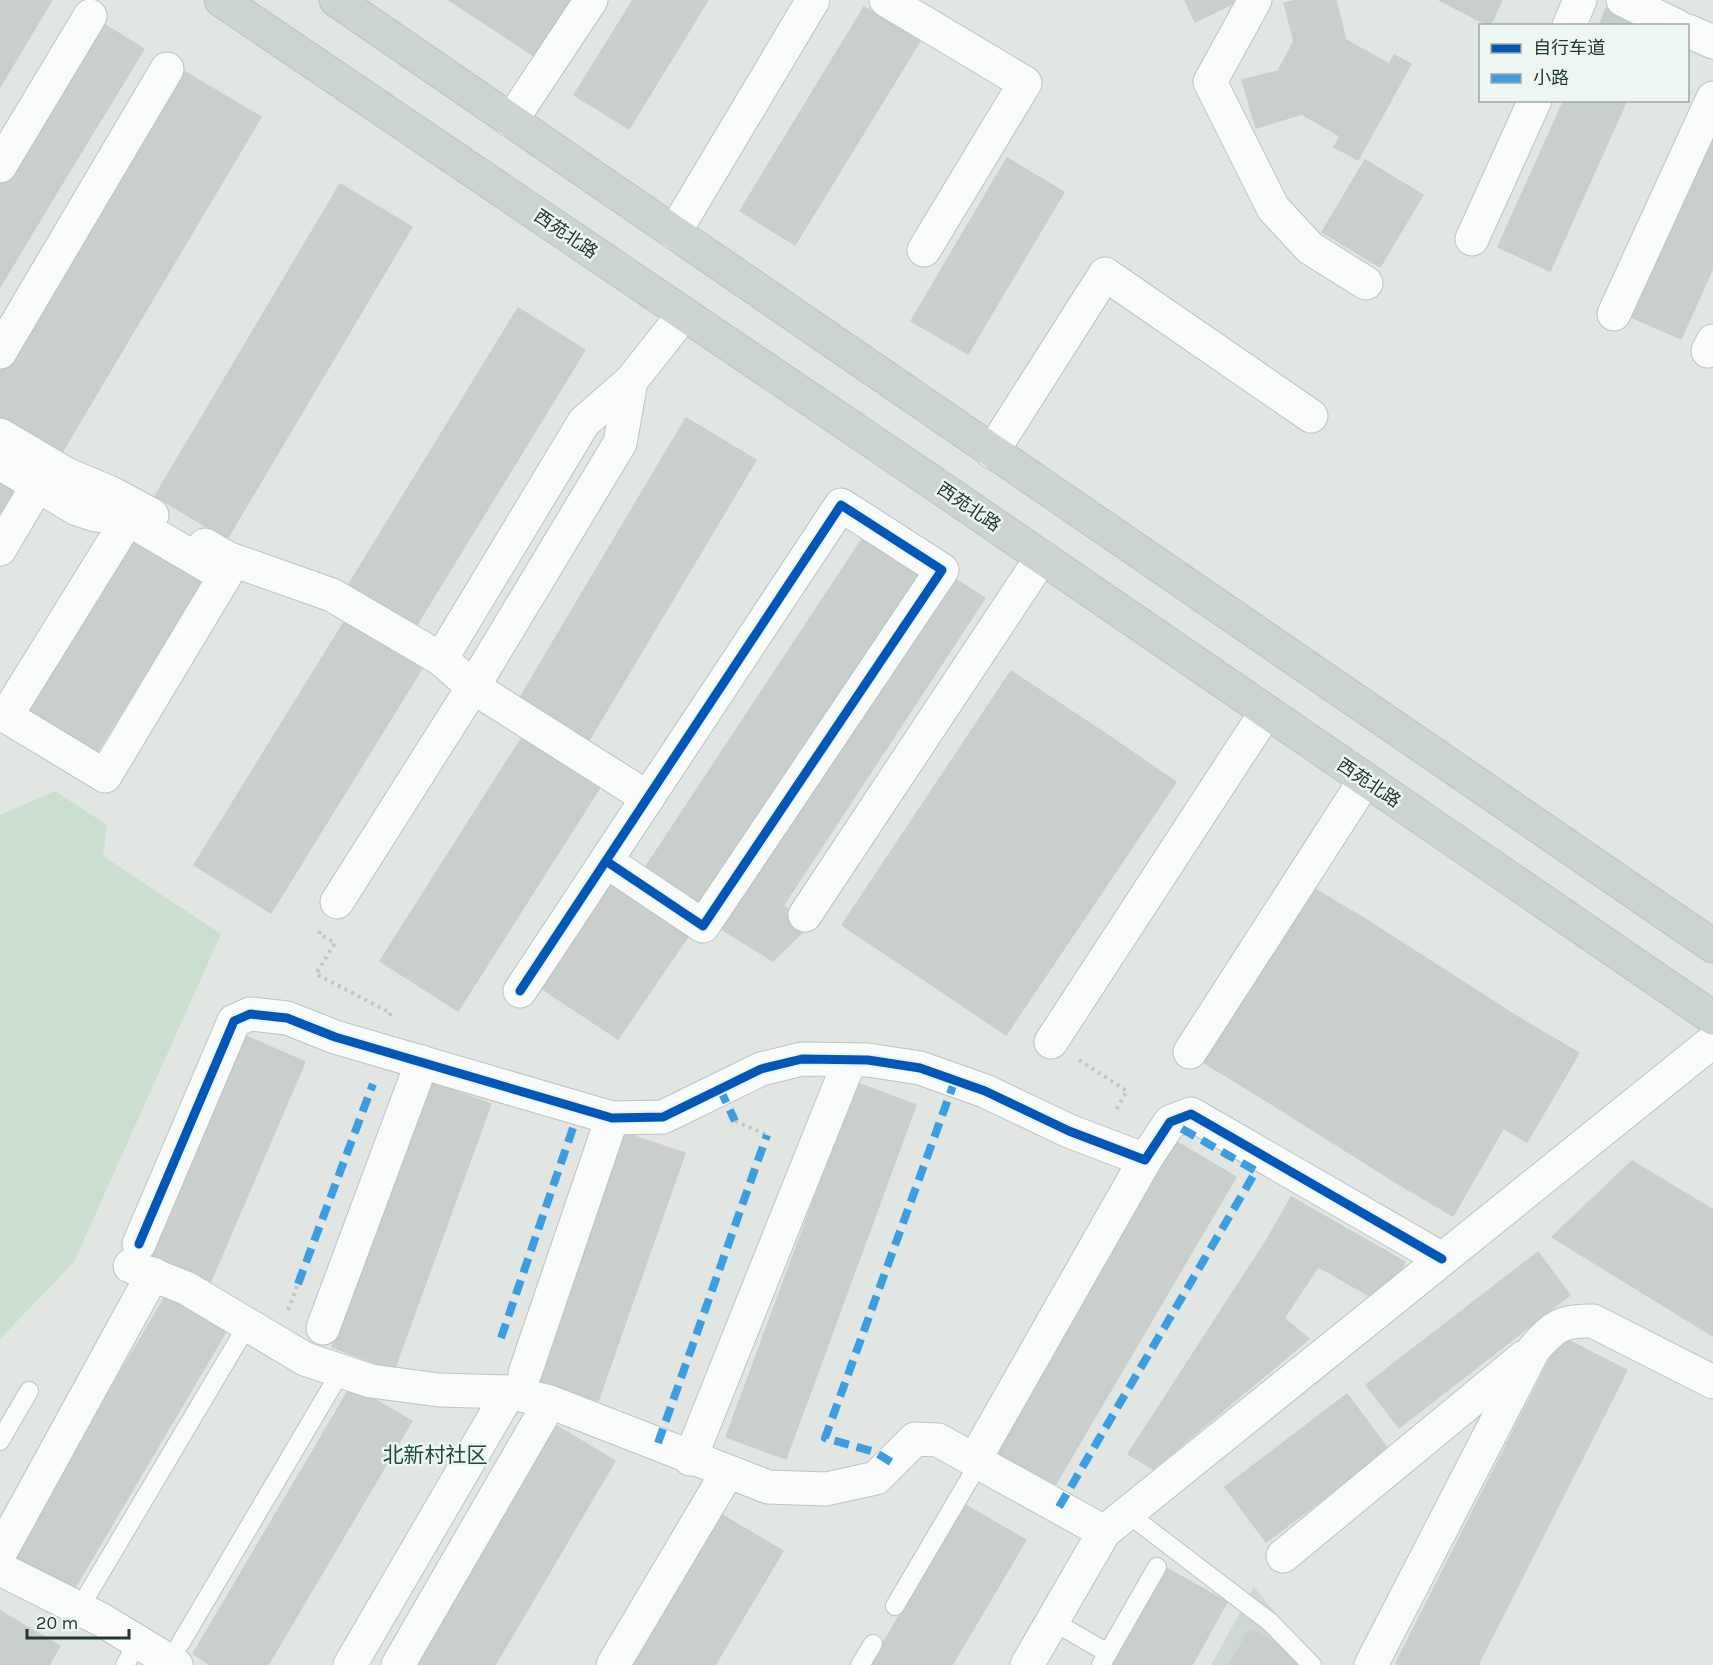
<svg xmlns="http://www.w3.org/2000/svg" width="1713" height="1665" font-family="Karla,'Noto Sans SC',sans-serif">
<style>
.built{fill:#ced8d3}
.green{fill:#cadfcf}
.building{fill:#c9cfcc;stroke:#cacfcc;stroke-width:1.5}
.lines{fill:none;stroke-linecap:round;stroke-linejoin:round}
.lane-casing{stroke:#bec3c0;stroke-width:20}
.street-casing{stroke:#bec3c0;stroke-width:35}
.secondary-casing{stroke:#bcc4c0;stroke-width:35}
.primary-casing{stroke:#bbc3bf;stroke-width:35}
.path{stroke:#bfc7c4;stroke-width:4;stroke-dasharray:3 4.5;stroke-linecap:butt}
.lane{stroke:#fafbfb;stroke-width:18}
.street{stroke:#fafbfb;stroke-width:33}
.secondary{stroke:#fafbfb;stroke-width:33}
.primary{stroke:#ccd4d1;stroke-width:33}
.quiet{stroke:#3c9ee1;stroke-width:8;stroke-dasharray:15 8;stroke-linecap:butt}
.cycleway-casing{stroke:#eef6f1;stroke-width:13}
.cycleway{stroke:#0057b8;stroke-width:9}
.labels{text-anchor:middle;stroke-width:5;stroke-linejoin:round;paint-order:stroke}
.street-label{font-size:18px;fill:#20382f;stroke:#eef6f1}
.quarter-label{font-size:21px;fill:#1d493b;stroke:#eef6f1}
</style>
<rect width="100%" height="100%" fill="#e1e6e3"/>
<!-- built -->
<polygon class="built" points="1254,1587 1318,1665 1211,1665"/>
<!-- green -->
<polygon class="green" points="55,791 107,825 103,856 221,934 74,1262 0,1339 0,815"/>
<!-- building -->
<g class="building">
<polygon points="0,0 52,0 0,87"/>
<polygon points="449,0 571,0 534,56"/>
<polygon points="633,0 708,0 629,129 574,95"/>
<polygon points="1185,0 1232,0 1234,3 1195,22"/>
<polygon points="1297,0 1336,0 1346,40 1389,64 1394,55 1411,64 1358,160 1334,147 1340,136 1302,114 1256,128 1242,80 1278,71 1294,41 1284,3"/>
<polygon points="1439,0 1502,0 1490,26"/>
<polygon points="864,7 920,41 795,245 740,211"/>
<polygon points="1606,8 1644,26 1599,26"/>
<polygon points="97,20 144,49 57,192 10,163"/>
<polygon points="180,69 261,117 58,459 0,425 0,371"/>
<polygon points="1564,100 1627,100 1550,271 1498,247"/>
<polygon points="1713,130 1713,268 1681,339 1629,316"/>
<polygon points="1007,158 1064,192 968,354 911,321"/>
<polygon points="1365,160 1423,195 1380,267 1322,232"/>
<polygon points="10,163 57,192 0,287 0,181"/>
<polygon points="340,184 412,227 227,539 155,496"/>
<polygon points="518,308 585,350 413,631 346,589"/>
<polygon points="686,418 756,460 585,747 515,706"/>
<polygon points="0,483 14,492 0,515"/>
<polygon points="137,528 208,571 96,754 25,710"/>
<polygon points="868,530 928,569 704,907 645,868"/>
<polygon points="952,577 985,598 783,906 812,923 773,961 721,929"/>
<polygon points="349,614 426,662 271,913 194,865"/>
<polygon points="1011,671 1115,740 947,995 842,925"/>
<polygon points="526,731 604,781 458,1011 380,961"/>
<polygon points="1115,740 1176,782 1006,1035 947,995"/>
<polygon points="606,879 689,935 618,1039 535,984"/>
<polygon points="1308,885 1365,919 1257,1095 1201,1061"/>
<polygon points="1365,919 1521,1019 1468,1108 1451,1099 1400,1185 1257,1095"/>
<polygon points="1521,1019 1579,1053 1527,1142 1468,1108"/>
<polygon points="241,1034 305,1062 210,1283 147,1256"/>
<polygon points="429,1082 491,1104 394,1370 332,1347"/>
<polygon points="857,1083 916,1105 786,1459 726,1437"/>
<polygon points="1451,1099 1503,1129 1453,1216 1400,1185"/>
<polygon points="622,1132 685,1153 598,1401 535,1379"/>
<polygon points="1175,1141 1236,1177 1054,1487 993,1452"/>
<polygon points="1632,1161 1713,1210 1713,1336 1552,1237"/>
<polygon points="1291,1197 1405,1262 1382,1303 1268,1238"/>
<polygon points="1268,1238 1318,1267 1284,1318 1309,1339 1153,1469 1128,1454"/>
<polygon points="1538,1252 1570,1295 1399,1428 1366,1385"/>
<polygon points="168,1292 228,1328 70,1596 9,1560"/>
<polygon points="1561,1337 1627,1370 1478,1665 1399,1665 1396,1663"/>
<polygon points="351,1386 412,1421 268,1665 211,1665 193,1654"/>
<polygon points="1347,1394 1389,1450 1266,1542 1225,1487"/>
<polygon points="555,1425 615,1461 495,1665 413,1665"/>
<polygon points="965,1505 1026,1540 952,1665 870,1665"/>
<polygon points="722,1515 783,1551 715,1665 634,1665"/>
<polygon points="1166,1568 1227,1602 1192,1665 1112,1665"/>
<polygon points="0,1611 60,1646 49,1665 0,1665"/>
<polygon points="1250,1629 1307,1662 1305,1665 1229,1665"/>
</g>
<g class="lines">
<defs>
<g id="lane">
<polyline points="0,1441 29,1391"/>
<polyline points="1127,1513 1270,1622 1312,1665"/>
<polyline points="895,1606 980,1461"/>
<polyline points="79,1609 248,1324"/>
<polyline points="1052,1621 1108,1653"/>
<polyline points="180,1644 341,1371"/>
<polyline points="125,1665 138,1642"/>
<polyline points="860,1665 873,1644"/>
<polyline points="1101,1665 1157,1567"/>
</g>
<g id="street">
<polyline points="886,0 1025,83 924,250"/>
<polyline points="1255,0 1210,82 1273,208 1310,248 1366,283"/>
<polyline points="1623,0 1677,26"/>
<polyline points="1569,26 1580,0"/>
<polyline points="1688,31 1713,42"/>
<polyline points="511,121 591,0"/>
<polyline points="0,166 90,16"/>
<polyline points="674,233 813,0"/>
<polyline points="1472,239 1535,100"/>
<polyline points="1614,314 1713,98"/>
<polyline points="1708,351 1713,341"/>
<polyline points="0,352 167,69"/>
<polyline points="0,435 66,474 111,493 152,515"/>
<polyline points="992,452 1105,274 1311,416"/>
<polyline points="0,463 77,509 96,515 128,519 225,576 105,776 6,716 128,519"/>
<polyline points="205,545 227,558 332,595 441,659 473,687 648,798"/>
<polyline points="0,549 37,486"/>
<polyline points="441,659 584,422 631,381"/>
<polyline points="337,902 473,687 620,443 631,381 684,314"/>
<polyline points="805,915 1042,557"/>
<polyline points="520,991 841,505 942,570 703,926 606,861"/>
<polyline points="1051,1042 1266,712"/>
<polyline points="1190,1052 1365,780"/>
<polyline points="139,1244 234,1021 250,1014 287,1018 335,1037 612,1118 663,1117 761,1069 802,1059 868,1060 920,1068 985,1091 1069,1131 1145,1160 1170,1122 1191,1114 1442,1259"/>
<polyline points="130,1266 186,1288 305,1359 371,1381 439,1390 509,1392 550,1402 768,1487 826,1489 876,1478 915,1439 938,1440 1104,1532"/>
<polyline points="323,1328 422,1062"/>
<polyline points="525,1373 612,1118"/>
<polyline points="690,1459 850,1060"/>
<polyline points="975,1459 1145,1160"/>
<polyline points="0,1553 153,1274"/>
<polyline points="1283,1556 1524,1357"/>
<polyline points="0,1569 102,1620 176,1665"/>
<polyline points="350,1665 509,1392"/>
<polyline points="398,1665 550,1402"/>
<polyline points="613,1665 727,1473"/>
<path d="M1371,1665L1534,1349C1554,1326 1562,1320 1593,1321L1713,1382"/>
</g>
<polyline id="secondary" points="1027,1665 1104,1532 1713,1041"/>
<g id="primary">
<polyline points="221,0 938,486 1713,1018"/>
<polyline points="336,0 1713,946"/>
</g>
</defs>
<!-- lane casing -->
<use href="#lane" class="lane-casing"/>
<!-- street casing -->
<use href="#street" class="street-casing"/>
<!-- secondary casing -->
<use href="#secondary" class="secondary-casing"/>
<!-- primary casing -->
<use href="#primary" class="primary-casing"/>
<!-- path -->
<g class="path">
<polyline points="320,931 319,934 335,943 316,974 391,1013 388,1018"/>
<polyline points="1079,1060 1127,1091 1115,1112"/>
<polyline points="735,1121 767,1135"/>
<polyline points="288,1310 298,1284"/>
</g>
<!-- lane -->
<use href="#lane" class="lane"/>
<!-- street -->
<use href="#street" class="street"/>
<!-- secondary -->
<use href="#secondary" class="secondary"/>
<!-- primary -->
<use href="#primary" class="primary"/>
<!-- quiet -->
<g class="quiet">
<polyline points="720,1089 735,1121"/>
<polyline points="298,1284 373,1084"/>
<polyline points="501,1338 573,1128"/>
<polyline points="658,1443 767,1135"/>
<polyline points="891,1462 875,1452 825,1438 955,1080"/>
<polyline points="1059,1507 1256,1171 1170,1122"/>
</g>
<defs>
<g id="cycleway">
<polyline points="520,991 841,505 942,570 703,926 606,861"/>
<polyline points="139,1244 234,1021 250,1014 287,1018 335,1037 612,1118 663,1117 761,1069 802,1059 868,1060 920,1068 985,1091 1069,1131 1145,1160 1170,1122 1191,1114 1442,1259"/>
</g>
</defs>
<!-- cycleway casing -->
<use href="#cycleway" class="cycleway-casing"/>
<!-- cycleway -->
<use href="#cycleway" class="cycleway"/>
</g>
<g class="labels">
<!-- street labels -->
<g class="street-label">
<text transform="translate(566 234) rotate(34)" y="6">西苑北路</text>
<text transform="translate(969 507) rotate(34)" y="6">西苑北路</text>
<text transform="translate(1369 783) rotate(34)" y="6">西苑北路</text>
</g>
<!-- quarter labels -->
<g class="quarter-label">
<text x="435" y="1462">北新村社区</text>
</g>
</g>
<!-- legend -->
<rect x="1479" y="24" width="210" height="78" fill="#eef6f1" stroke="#9caaa3" stroke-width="1.5"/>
<rect x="1491" y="44" width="30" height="9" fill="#0057b8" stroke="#9caaa3" stroke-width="1.5"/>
<text x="1533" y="54" font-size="18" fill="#20382f">自行车道</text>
<rect x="1491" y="74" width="30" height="9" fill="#3c9ee1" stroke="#9caaa3" stroke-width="1.5"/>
<text x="1533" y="84" font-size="18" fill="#20382f">小路</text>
<!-- scale -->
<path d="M27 1629v9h102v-9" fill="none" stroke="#20382f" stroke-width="3"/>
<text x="36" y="1629" font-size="18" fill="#20382f" stroke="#eef6f1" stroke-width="4.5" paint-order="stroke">20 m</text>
</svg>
